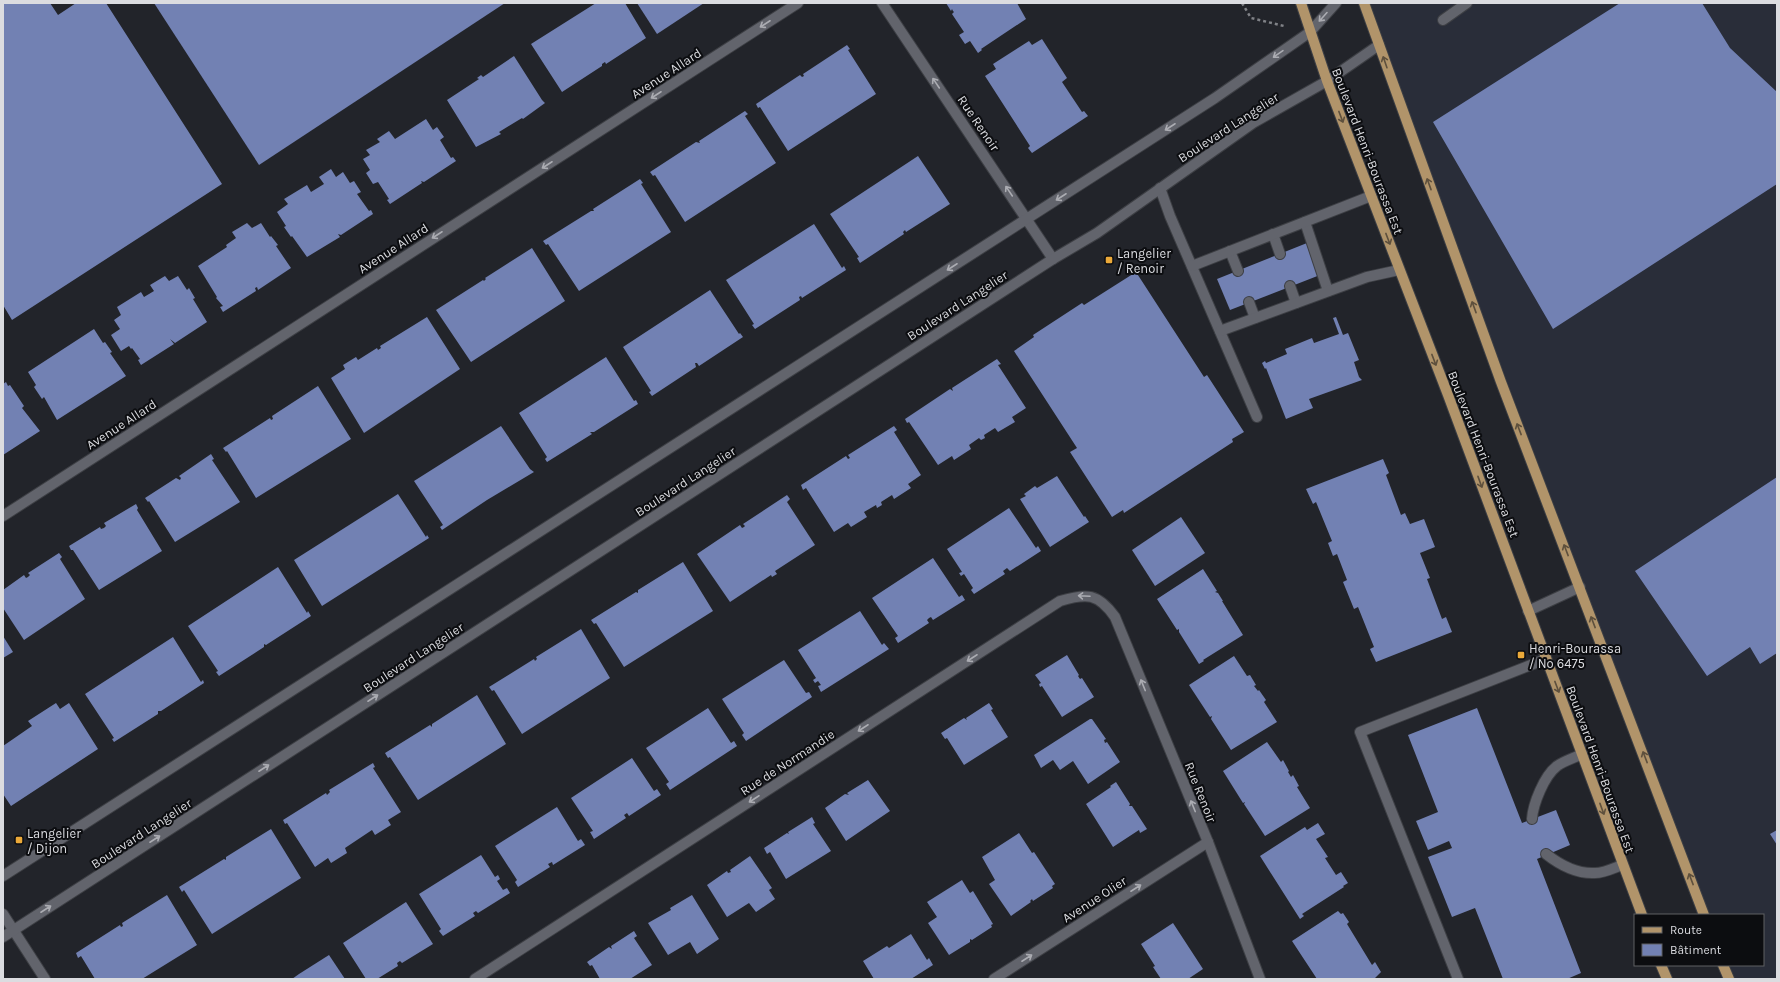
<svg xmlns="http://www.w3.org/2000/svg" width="1780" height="982" font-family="Karla,sans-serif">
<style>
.built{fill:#292d39}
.building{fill:#7281b3}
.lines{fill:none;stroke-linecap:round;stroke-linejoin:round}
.service-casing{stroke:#3d3f44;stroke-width:12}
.minor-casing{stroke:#3d3f44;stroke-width:12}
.secondary-casing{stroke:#3d3f44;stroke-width:12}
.primary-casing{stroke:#3d3f44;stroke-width:12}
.path{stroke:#808287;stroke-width:2.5;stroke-dasharray:3 3;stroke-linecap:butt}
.service{stroke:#62646c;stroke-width:10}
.minor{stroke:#62646c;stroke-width:10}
.secondary{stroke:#62646c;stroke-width:10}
.primary{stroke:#b1946a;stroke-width:10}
.oneway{stroke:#abacb2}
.oneway2{stroke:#5e503d}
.poi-dot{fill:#eba939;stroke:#0c0d10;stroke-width:1.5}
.labels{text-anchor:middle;stroke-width:4;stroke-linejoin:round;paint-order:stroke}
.street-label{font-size:13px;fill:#dbdce0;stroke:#0c0d10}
.poi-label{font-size:13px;fill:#dbdce0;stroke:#0c0d10;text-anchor:start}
</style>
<rect width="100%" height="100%" fill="#22242a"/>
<!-- built -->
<polygon class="built" points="1364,3 1777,3 1777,979 1733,979 1728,965 1763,965 1763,915 1709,915"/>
<!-- building -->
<g class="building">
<polygon points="3,3 50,3 58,15 76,3 106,3 222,184 12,320 3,305"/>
<polygon points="154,3 505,3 259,165"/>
<polygon points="596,3 625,3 646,38 606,64 605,62 602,64 602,66 562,92 531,44"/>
<polygon points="637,3 704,3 657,34"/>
<polygon points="946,3 1017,3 1026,19 981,49 982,50 978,53 970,41 965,44 959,35 964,32 952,14 954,12 953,11 952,9 951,11"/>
<polygon points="1620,3 1702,3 1730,48 1777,92 1777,184 1553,329 1433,122"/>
<polygon points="1042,39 1067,78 1062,82 1082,112 1084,111 1088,116 1032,153 1028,148 1030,146 985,76 996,69 993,64 1029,41 1032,45"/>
<polygon points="847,45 850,49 848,50 876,94 788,151 760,107 758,108 756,104 800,75 802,77 804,76 803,74"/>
<polygon points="514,56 542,100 545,103 523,119 522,118 499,132 501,134 476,147 447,100 479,79 477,78 481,75 483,77"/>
<polygon points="745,111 748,114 745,116 776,163 685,222 655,175 653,176 650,172 696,142 700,143 699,141"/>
<polygon points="426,119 433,130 437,127 444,137 440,140 451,158 453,157 456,161 424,182 421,181 422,183 390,204 387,200 389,199 378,182 373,184 366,173 370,170 363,159 370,155 366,150 380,142 377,139 389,131 395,139"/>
<polygon points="918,156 950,204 906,232 905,230 903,232 904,234 860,263 857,258 859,257 830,214"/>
<polygon points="331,169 336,177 343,172 350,183 354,181 361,192 357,194 369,211 371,210 373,214 341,235 338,234 340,237 307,257 292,236 291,237 284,227 286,226 277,212 288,204 284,199 307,185 311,192 324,184 319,177"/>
<polygon points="640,179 643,183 641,184 671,232 579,291 548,244 546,245 543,241 591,211 594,211 593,209"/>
<polygon points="247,223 252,228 261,223 270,237 271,236 278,245 276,246 291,268 258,290 257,287 255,288 256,291 223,312 220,307 223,306 216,298 217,297 198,266 227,247 226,245 236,238 232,232"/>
<polygon points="814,224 842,268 844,266 846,270 802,298 801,296 799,297 800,300 755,329 752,325 754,324 726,280"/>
<polygon points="1307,243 1320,275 1230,310 1217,279"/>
<polygon points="532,248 565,301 471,362 436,310 483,280 484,281 486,279 485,278"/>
<polygon points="1136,272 1204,377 1207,375 1244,432 1232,439 1233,442 1124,513 1123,510 1112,517 1070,452 1077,448 1014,351 1034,337 1033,335 1082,303 1084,305"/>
<polygon points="165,276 169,281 178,276 187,290 189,288 195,298 193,299 207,322 175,343 170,339 174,344 141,365 138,360 140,359 132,348 131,349 129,346 121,351 111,335 120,329 114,320 121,315 117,307 141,292 144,297 154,291 150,285"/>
<polygon points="710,290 739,334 740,333 743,337 699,366 697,363 695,363 696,367 652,396 649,392 651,391 623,347"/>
<polygon points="427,317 460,369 364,433 331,378 345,369 343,365 356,357 358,360 377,348 378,350 381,348 380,346"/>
<polygon points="1336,317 1343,335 1348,333 1359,360 1354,362 1359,377 1362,380 1309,399 1313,408 1286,419 1266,368 1265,369 1262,363 1265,361 1266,363 1287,354 1285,349 1312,338 1314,343 1339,334 1333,318"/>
<polygon points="94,329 103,343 105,342 112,352 110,353 126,376 57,420 44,397 42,399 34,387 36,385 28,372"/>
<polygon points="606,357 634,401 636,400 638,404 594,432 590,432 592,434 547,462 545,459 547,457 519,413"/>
<polygon points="997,359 1001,364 998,365 1026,408 1012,417 1015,422 998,432 995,428 984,435 985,438 981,440 979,438 969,445 971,449 954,460 952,456 938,465 909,422 907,423 905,419 950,389 953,391 952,388"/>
<polygon points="6,382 8,386 10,385 24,406 22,408 40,431 3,455 3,384"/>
<polygon points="318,386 351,439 256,498 227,451 226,452 223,448 270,418 271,420 273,419 272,416"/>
<polygon points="501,426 530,469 534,472 487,500 442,530 440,527 443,525 414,481"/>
<polygon points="894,426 897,430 894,432 921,475 908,484 911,488 894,499 892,495 881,502 882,505 877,508 876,505 864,512 867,517 851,527 848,523 834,532 806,488 803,490 801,485 846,456 848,459 850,458 848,455"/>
<polygon points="211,454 214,459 212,460 240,502 175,542 149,501 148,502 145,498 176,478 180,480 181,478 179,476"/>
<polygon points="1383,459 1389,473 1386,475 1401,515 1405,513 1410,524 1424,519 1435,547 1420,553 1430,578 1427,579 1442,619 1446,617 1452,632 1376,662 1370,649 1374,647 1358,607 1354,609 1343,582 1347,580 1337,554 1333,556 1328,543 1332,541 1316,502 1313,504 1306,489"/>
<polygon points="1057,476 1084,517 1085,516 1089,522 1050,547 1020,499 1026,496 1024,494 1035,486 1037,488"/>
<polygon points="1777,477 1777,653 1760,664 1750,647 1707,676 1635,571"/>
<polygon points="398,494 426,537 427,535 429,538 322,606 294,560"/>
<polygon points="787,495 790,499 787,502 815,545 775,571 777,574 772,577 771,575 730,602 697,554 740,525 742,528 744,527 745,526 743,524"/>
<polygon points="136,504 138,508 137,510 162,551 99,590 73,550 71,550 69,546 100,527 101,529 104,528 106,526 104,523"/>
<polygon points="1009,508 1036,548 1038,546 1041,551 1010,571 1007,568 1003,571 1005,574 974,594 971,590 973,588 964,574 961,576 959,573 962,572 947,549"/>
<polygon points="1181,517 1205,553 1155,586 1132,550"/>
<polygon points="59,553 62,557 60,559 85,599 24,640 3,608 3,590 24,575 26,578 28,577 30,575 28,573"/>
<polygon points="933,558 959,597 962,595 965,600 933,620 931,617 929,618 927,620 929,623 898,643 895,638 898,636 872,598"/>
<polygon points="683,562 713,611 624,667 596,623 594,624 591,620 636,592 638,593 638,590"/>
<polygon points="278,567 307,613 308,611 311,616 266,645 264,644 264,647 219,676 216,672 218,671 188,626"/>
<polygon points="1203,569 1217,591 1215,592 1218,593 1223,601 1222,601 1243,635 1203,660 1204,661 1199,664 1179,632 1179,629 1177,630 1157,599"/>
<polygon points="860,611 882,645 884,643 889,649 821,692 818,686 821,685 818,681 815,683 813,680 816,678 798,650"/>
<polygon points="581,629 610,678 522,734 494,690 492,691 489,687 534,659 535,661 537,659 536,657"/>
<polygon points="3,636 13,652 3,658"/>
<polygon points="173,637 201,682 203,680 204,683 161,711 158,711 158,714 114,742 112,739 114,738 85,694"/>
<polygon points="1067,655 1079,675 1078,676 1080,679 1082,678 1094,697 1062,717 1042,686 1040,687 1039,684 1041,683 1035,675"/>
<polygon points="1234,656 1247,676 1250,675 1256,685 1254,686 1258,691 1259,690 1266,700 1264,702 1277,722 1231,750 1211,719 1212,716 1210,717 1189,685"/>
<polygon points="784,660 806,693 809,692 812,697 746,741 742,735 744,733 722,699"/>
<polygon points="477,695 506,744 418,800 390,757 388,758 385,753 430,725 432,727 432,724"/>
<polygon points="56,703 60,709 69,703 98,749 11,806 3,794 3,746 32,726 28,721"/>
<polygon points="989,703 993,709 991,710 1008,737 964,765 947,738 945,739 941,733 964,718 967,720 966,718"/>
<polygon points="708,708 731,743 734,741 737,746 670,790 666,784 669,782 646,748"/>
<polygon points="1477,708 1522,823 1556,810 1570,845 1537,859 1581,973 1567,979 1503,979 1475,908 1452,917 1428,857 1452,848 1449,841 1428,850 1416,821 1438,812 1408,735"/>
<polygon points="1090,719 1092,719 1106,739 1104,740 1105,743 1107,742 1120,762 1088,784 1073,761 1060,770 1053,760 1041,768 1034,755"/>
<polygon points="1267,742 1281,762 1283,760 1289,771 1288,772 1291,777 1293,775 1299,786 1297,787 1310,808 1265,836 1244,804 1245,802 1243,803 1223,771"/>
<polygon points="632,758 654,791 657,789 661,795 629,816 627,813 624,815 626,818 594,839 590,832 593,831 571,798"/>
<polygon points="373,763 375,767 373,768 401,812 388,820 391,825 375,835 372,830 345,848 347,853 331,863 328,858 315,867 287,823 285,824 283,820 326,793 327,795 330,792 329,790"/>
<polygon points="868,780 890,811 846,841 825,808 845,794 849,795 847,793"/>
<polygon points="1116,782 1130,804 1129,806 1132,806 1147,829 1140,833 1139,830 1113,847 1086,804 1111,787 1110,786"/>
<polygon points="557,807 578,841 581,839 585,845 553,865 552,862 548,864 550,867 518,887 515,882 517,880 495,846"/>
<polygon points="812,817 815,823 813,824 831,851 786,879 770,852 767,854 764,848 787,833 789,834 788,832"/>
<polygon points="1318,823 1325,834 1316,839 1328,857 1325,858 1336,875 1341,872 1348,883 1343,886 1344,887 1302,914 1304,916 1300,919 1260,856 1305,827 1307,830"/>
<polygon points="271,829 301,878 212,934 184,890 182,892 179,887 224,859 226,860 226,857"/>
<polygon points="1777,830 1777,845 1770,834"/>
<polygon points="1019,833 1032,853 1034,852 1055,884 1052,886 1053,888 1033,901 1032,899 1030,901 1031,902 1011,916 989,884 995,880 982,857"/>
<polygon points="481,855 495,877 498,875 500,879 497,881 503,890 507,888 510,893 478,913 476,911 473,913 475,916 443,936 439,931 441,929 419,894"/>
<polygon points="750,856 772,888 769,890 775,899 756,912 749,903 727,917 707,885 727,871 728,873 731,872 730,870"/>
<polygon points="962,880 970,893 973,891 993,924 991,925 992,927 972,940 970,939 970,942 949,955 928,923 937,917 927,902"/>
<polygon points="167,895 197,945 142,979 95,979 81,956 78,958 76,953 120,925 121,927 123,926 122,923"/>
<polygon points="692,895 719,939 697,954 690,942 668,955 648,923 671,910 670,908"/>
<polygon points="406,902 433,944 402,963 400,961 397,963 398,966 377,979 366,979 343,943"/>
<polygon points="1338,911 1341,914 1343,913 1349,922 1347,924 1372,965 1375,962 1381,972 1374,979 1317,979 1292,941"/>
<polygon points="1173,923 1203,969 1188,979 1161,979 1153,967 1155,966 1141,944"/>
<polygon points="634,931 637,936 634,938 652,965 630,979 600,979 592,965 590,966 587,962 609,947 612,949 611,946"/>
<polygon points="911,934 927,960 929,958 933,965 911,979 874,979 863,961 887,946 889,948"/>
<polygon points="329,955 345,979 292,979 299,974"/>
</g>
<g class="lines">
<defs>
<g id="service">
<polyline points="1443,20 1467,3"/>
<polyline points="1160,188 1170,216 1257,417"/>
<polyline points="1305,222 1328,291"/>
<polyline points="1273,234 1280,254"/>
<polyline points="1230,251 1238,271"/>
<polyline points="1192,266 1371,196"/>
<polyline points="1290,286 1296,303"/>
<polyline points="1249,302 1255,318"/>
<polyline points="1220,331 1367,277 1399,270"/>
<polyline points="1528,611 1580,587"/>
<path d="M1532,819C1533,804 1544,776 1557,766C1564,761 1574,758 1582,754"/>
<path d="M1546,854C1560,865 1577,874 1595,873C1604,873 1614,868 1622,865"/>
<polyline points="1458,979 1360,732 1546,659"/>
</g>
<g id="minor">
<polyline points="882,3 1053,259"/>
<polyline points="3,516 798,3"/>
<polyline points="3,914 45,979"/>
<path d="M475,979L1060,601C1087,593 1098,593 1115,617L1208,842L1260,979"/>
<polyline points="994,979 1208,842"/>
</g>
<g id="secondary">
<polyline points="3,876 1215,98 1310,32 1336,3"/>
<polyline points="3,937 1053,259 1097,233 1253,123 1327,81 1379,45"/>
</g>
<g id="primary">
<polyline points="1301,3 1327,81 1448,395 1642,915"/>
<polyline points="1364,3 1501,382 1704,915"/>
<polyline points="1661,965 1667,979"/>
<polyline points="1723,965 1729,979"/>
</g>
</defs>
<!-- service casing -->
<use href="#service" class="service-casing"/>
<!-- minor casing -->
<use href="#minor" class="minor-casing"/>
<!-- secondary casing -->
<use href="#secondary" class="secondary-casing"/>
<!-- primary casing -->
<use href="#primary" class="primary-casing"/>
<!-- path -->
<polyline class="path" points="1242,3 1251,18 1284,26"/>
<!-- service -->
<use href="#service" class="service"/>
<!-- minor -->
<use href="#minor" class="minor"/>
<!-- secondary -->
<use href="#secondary" class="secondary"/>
<!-- primary -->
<use href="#primary" class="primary"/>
</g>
<!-- one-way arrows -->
<defs><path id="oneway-shaft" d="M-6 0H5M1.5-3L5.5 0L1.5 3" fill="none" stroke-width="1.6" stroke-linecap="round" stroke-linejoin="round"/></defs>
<g class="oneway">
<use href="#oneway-shaft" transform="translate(1323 17) rotate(132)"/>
<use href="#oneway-shaft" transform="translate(765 24) rotate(147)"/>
<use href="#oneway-shaft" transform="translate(1278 54) rotate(145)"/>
<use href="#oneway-shaft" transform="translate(936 83) rotate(-124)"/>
<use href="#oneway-shaft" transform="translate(656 95) rotate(147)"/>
<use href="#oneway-shaft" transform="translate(1170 127) rotate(147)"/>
<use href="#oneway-shaft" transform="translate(547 165) rotate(147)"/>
<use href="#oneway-shaft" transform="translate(1009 191) rotate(-124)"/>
<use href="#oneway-shaft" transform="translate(1061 197) rotate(147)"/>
<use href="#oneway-shaft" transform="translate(437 235) rotate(147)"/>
<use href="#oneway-shaft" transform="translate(952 267) rotate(147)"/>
<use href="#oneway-shaft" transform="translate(1084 596) rotate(-177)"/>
<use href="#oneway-shaft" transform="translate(972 658) rotate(147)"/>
<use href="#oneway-shaft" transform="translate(1143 685) rotate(-112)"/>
<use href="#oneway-shaft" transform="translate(373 698) rotate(-33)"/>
<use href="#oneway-shaft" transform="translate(863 728) rotate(147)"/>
<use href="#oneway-shaft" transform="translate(264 768) rotate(-33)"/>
<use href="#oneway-shaft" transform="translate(754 799) rotate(147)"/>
<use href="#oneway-shaft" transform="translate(1193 806) rotate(-112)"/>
<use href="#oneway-shaft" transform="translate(155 839) rotate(-33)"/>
<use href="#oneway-shaft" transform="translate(1136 888) rotate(-33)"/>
<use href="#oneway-shaft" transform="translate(46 909) rotate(-33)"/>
<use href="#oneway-shaft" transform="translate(1027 958) rotate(-33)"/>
</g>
<g class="oneway2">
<use href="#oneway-shaft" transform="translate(1385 62) rotate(-109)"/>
<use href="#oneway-shaft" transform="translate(1341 117) rotate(69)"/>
<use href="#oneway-shaft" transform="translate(1429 184) rotate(-110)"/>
<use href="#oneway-shaft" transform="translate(1388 239) rotate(69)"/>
<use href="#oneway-shaft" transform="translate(1474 307) rotate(-110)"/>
<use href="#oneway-shaft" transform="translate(1434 360) rotate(69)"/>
<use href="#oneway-shaft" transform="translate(1519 429) rotate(-111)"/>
<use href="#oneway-shaft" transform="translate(1480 482) rotate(70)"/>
<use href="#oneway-shaft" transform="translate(1566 550) rotate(-111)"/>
<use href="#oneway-shaft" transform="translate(1593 622) rotate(-111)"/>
<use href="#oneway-shaft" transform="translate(1557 687) rotate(69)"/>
<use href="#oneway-shaft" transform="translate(1645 757) rotate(-111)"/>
<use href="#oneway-shaft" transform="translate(1602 809) rotate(70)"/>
<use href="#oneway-shaft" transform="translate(1691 879) rotate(-111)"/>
</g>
<!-- markers -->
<g class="poi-dot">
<rect x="1105" y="256" width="8" height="8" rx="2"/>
<rect x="1517" y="651" width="8" height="8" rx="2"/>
<rect x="15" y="836" width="8" height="8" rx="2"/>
</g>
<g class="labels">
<!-- street labels -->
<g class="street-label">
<text transform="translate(666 73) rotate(-33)" y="5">Avenue Allard</text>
<text transform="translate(979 123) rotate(56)" y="5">Rue Renoir</text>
<text transform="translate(1228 127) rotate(-33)" y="5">Boulevard Langelier</text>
<text transform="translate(1368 151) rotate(69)" y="5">Boulevard Henri-Bourassa Est</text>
<text transform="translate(393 248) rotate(-33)" y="5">Avenue Allard</text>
<text transform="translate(957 305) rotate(-33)" y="5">Boulevard Langelier</text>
<text transform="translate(121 424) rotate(-33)" y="5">Avenue Allard</text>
<text transform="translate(1484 454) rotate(69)" y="5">Boulevard Henri-Bourassa Est</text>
<text transform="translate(685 481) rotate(-33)" y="5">Boulevard Langelier</text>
<text transform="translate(413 657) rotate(-33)" y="5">Boulevard Langelier</text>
<text transform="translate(787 762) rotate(-33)" y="5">Rue de Normandie</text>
<text transform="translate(1601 769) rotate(70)" y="5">Boulevard Henri-Bourassa Est</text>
<text transform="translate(1201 792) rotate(68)" y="5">Rue Renoir</text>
<text transform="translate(141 833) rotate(-33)" y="5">Boulevard Langelier</text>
<text transform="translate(1094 899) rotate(-33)" y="5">Avenue Olier</text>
</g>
<!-- poi labels -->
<g class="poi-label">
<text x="1117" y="258">Langelier<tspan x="1117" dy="15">/ Renoir</tspan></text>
<text x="1529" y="653">Henri-Bourassa<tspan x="1529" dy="15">/ No 6475</tspan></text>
<text x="27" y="838">Langelier<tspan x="27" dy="15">/ Dijon</tspan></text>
</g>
</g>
<!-- border -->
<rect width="1780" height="982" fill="none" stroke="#dbdce0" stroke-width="8"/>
<!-- legend -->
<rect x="1634" y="914" width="130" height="52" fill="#0c0d10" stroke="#5f6063"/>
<rect x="1642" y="927" width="20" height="6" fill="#b1946a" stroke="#5f6063"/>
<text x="1670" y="934" font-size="12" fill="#dbdce0">Route</text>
<rect x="1642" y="944" width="20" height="12" fill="#7281b3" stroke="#5f6063"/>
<text x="1670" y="954" font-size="12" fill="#dbdce0">Bâtiment</text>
</svg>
